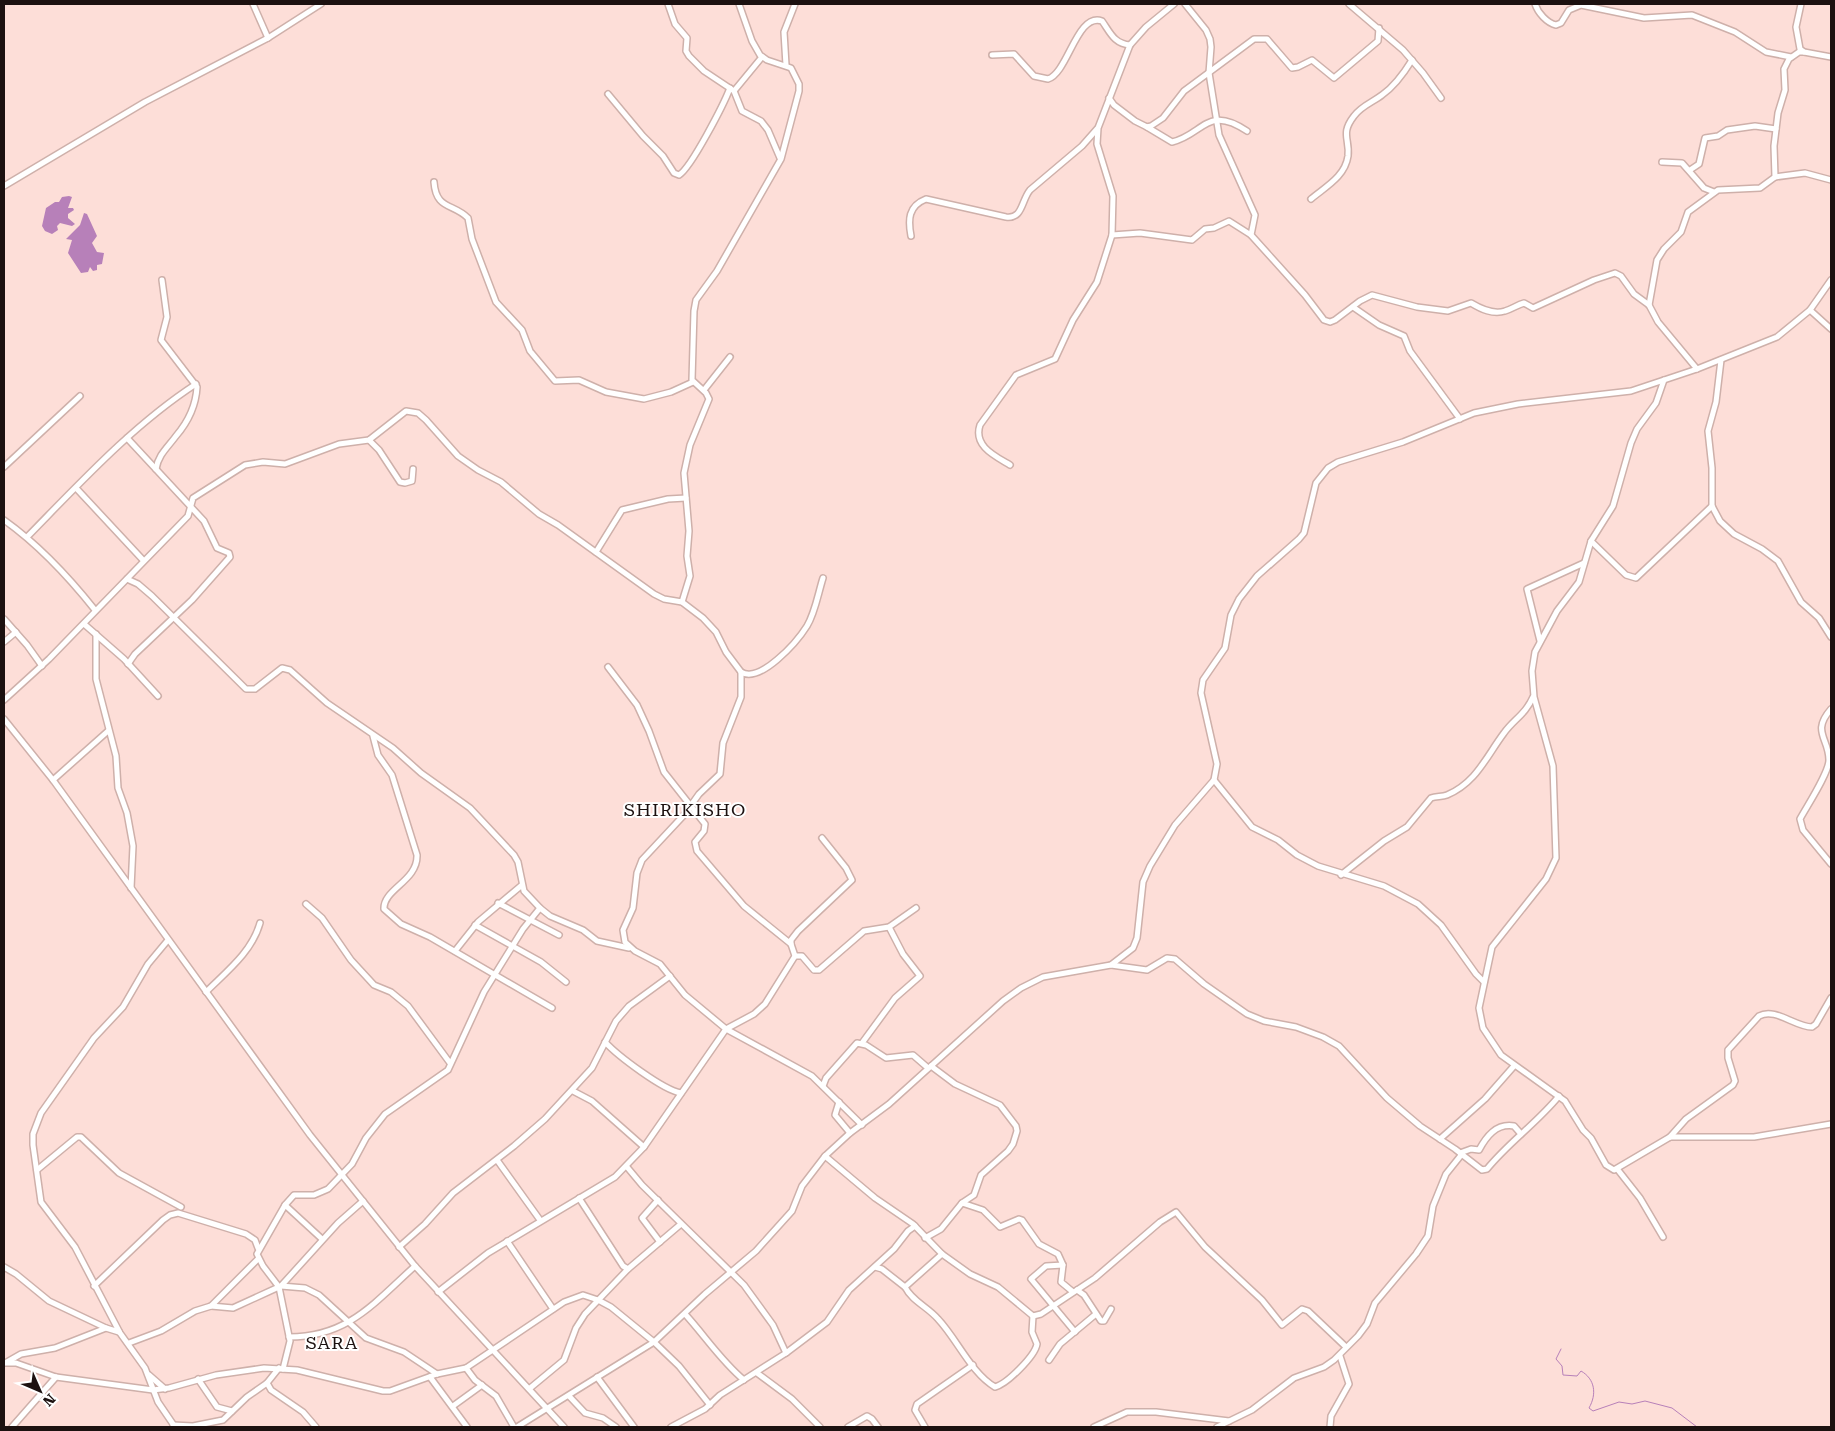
<svg xmlns="http://www.w3.org/2000/svg" width="1835" height="1431" font-family="'Roboto Serif',serif">
<style>
.water{fill:#b780b9}
.lines{fill:none;stroke-linecap:round;stroke-linejoin:round}
.stream{stroke:#b780b9;stroke-width:1}
.street-casing{stroke:#ceb0aa;stroke-width:8}
.street{stroke:#fff;stroke-width:5}
.labels{text-anchor:middle;stroke-width:4;stroke-linejoin:round;paint-order:stroke}
.quarter-label{font-size:18px;letter-spacing:1px;fill:#1c1110;stroke:#fff}
</style>
<rect width="100%" height="100%" fill="#fdded8"/>
<!-- water -->
<g class="water">
<polygon points="69,196 72,197 68,208 73,208 74,210 68,214 68,218 75,224 72,226 60,223 57,226 58,230 52,234 45,231 42,226 46,208 55,202 59,202 62,197"/>
<polygon points="84,213 87,214 97,236 92,243 97,252 104,253 102,264 97,265 97,270 93,271 90,267 88,272 81,273 68,253 72,240 66,239 80,225"/>
</g>
<g class="lines">
<!-- stream -->
<path class="stream" d="M1561,1349L1556,1359L1562,1366L1563,1375L1577,1376L1581,1371C1595,1379 1597,1394 1589,1408L1593,1411L1619,1402L1632,1404L1645,1401L1672,1408L1697,1427"/>
<defs>
<g id="street">
<polyline points="253,4 268,38"/>
<polyline points="668,4 675,24 687,38 686,51 689,56 704,71 734,91 742,111 761,121 768,130 780,158"/>
<path d="M1185,4L1206,30L1210,39L1211,47L1209,73L1219,135L1255,215L1251,235L1305,295L1324,320L1330,322L1335,320L1360,301L1372,295L1417,307L1448,311L1471,303C1481,309 1493,315 1505,311C1512,309 1517,305 1524,303L1533,308L1594,280L1615,273L1621,276L1634,294L1649,305L1658,322L1697,369"/>
<polyline points="1349,4 1403,50 1423,73 1441,98"/>
<path d="M1535,4C1538,13 1547,23 1556,25L1561,23L1569,10L1581,5L1644,18L1692,15L1735,32L1766,52L1791,57"/>
<polyline points="1801,4 1796,27 1800,49 1804,52 1831,57"/>
<path d="M992,55L1014,54L1034,76L1048,79C1068,73 1077,12 1102,21C1110,32 1114,44 1130,45"/>
<polyline points="786,65 784,32 795,4"/>
<polyline points="734,91 762,57"/>
<path d="M608,94L643,136L663,156L674,173L679,175C691,168 724,104 730,88"/>
<polyline points="1109,98 1114,105 1135,121 1147,127 1151,126 1163,118 1184,91 1254,39 1267,39 1292,68 1298,67 1312,60 1334,78 1378,41 1379,28"/>
<path d="M1147,127L1172,142C1203,135 1207,104 1247,131"/>
<polyline points="1662,162 1682,163 1704,188 1714,192"/>
<polyline points="1690,170 1699,164 1705,138 1718,136 1727,130 1755,126 1776,129"/>
<polyline points="1775,177 1805,173 1831,180"/>
<path d="M434,182C436,210 453,203 468,218L472,239L496,302L522,330L530,351L555,381L579,380L606,392L644,399L671,392L693,382"/>
<polyline points="4,186 145,102 268,38 321,4"/>
<path d="M1311,199C1325,187 1345,177 1348,156C1350,139 1340,134 1354,116C1361,106 1373,102 1382,95C1395,86 1404,73 1412,60"/>
<polyline points="1112,235 1140,233 1192,240 1205,229 1214,228 1229,221 1251,235"/>
<path d="M911,236C908,220 908,206 926,199L1006,217C1023,219 1021,201 1030,190L1082,146L1097,129"/>
<polyline points="1649,305 1657,260 1664,249 1681,232 1688,212 1718,190 1760,188 1775,177 1774,146 1778,113 1785,90 1784,69 1789,59 1799,52 1804,52"/>
<polyline points="1353,307 1379,325 1404,336 1410,351 1460,419"/>
<polyline points="1810,310 1831,329"/>
<polyline points="1721,360 1716,402 1708,431 1712,468 1712,506 1720,521 1734,534 1762,549 1778,561 1801,602 1819,618 1831,637"/>
<polyline points="1664,380 1656,403 1637,429 1631,443 1613,506 1591,541 1579,582 1557,611 1535,652 1532,671 1534,697 1553,766 1556,858 1546,879 1492,947 1479,1008 1483,1028 1501,1055 1565,1101 1583,1130 1591,1138 1606,1165 1614,1170 1670,1137 1754,1137 1831,1124"/>
<polyline points="704,390 730,357"/>
<polyline points="127,438 204,521 217,548 229,553 230,557 192,600 135,654 128,664"/>
<polyline points="369,440 379,450 400,482 405,483 412,481 413,469"/>
<path d="M1010,465C995,456 973,446 980,425L1016,375L1055,359L1073,320L1097,282L1112,235L1113,196L1097,144L1098,128L1130,45L1146,27L1174,4"/>
<polyline points="4,467 80,396"/>
<path d="M156,469C158,455 168,447 176,436C188,422 196,405 197,387L161,340L167,317L162,280"/>
<polyline points="76,488 143,560"/>
<path d="M4,520C39,545 68,576 95,610"/>
<path d="M27,537C80,483 133,425 196,384"/>
<polyline points="1591,541 1626,575 1636,578 1712,506"/>
<polyline points="596,552 622,510 668,499 686,498"/>
<polyline points="127,579 138,584 152,596 246,689 255,689 282,668 290,670 327,703 393,748 421,773 470,808 514,855 518,862 524,891 540,908 550,916 583,930 597,941 629,948"/>
<polyline points="682,602 690,576 687,556 689,531 684,473 690,445 709,399 706,393 692,380 694,311 696,300 717,271 781,159 799,91 799,84 791,68 767,60 760,55 752,41 739,4"/>
<polyline points="4,619 27,645 42,666"/>
<polyline points="84,624 124,659 158,696"/>
<polyline points="96,634 96,679 116,756 118,788 127,813 133,846 131,888"/>
<polyline points="1540,641 1527,589 1584,563"/>
<polyline points="4,642 16,632"/>
<path d="M741,672C760,684 797,642 807,626C815,613 818,594 823,578"/>
<polyline points="4,700 49,659 188,516 193,498 245,465 263,462 285,464 339,444 369,440 406,411 418,413 426,420 458,456 478,470 501,482 539,514 558,525 654,594 664,599 682,602 703,618 716,632 726,652 741,672 741,697 723,743 720,774 699,794 684,815 642,860 637,873 633,908 623,930 625,942 635,951 660,964 685,995 726,1029 812,1076 862,1125"/>
<path d="M1831,709C1811,732 1829,738 1829,760C1829,773 1807,806 1800,819L1803,830L1831,864"/>
<polyline points="4,719 53,780 310,1135 415,1266 564,1427"/>
<path d="M373,736L378,755L392,775L417,855C418,881 383,889 384,909L401,924L430,937L552,1008"/>
<polyline points="53,780 108,731"/>
<polyline points="1214,780 1252,827 1278,840 1297,855 1318,866 1384,886 1418,904 1441,925 1476,974 1484,982"/>
<path d="M1341,875L1384,841L1407,827L1431,798C1436,796 1442,797 1447,795C1476,783 1486,757 1504,733C1514,719 1525,715 1533,697"/>
<polyline points="498,903 559,935"/>
<polyline points="306,904 322,918 351,960 374,985 391,992 408,1006 450,1063"/>
<polyline points="475,925 541,962 566,982"/>
<polyline points="168,940 148,964 123,1007 94,1038 41,1113 33,1134 33,1145 41,1202 75,1247 120,1333 145,1368 158,1402 175,1427"/>
<polyline points="791,944 791,940 798,931 852,880 846,868 822,838"/>
<polyline points="455,951 478,922 522,885"/>
<polyline points="795,956 802,956 814,970 819,970 864,931 889,927 916,908"/>
<path d="M1111,965L1147,970L1167,958L1175,959L1204,984L1247,1014L1264,1021L1296,1027L1323,1037L1339,1046L1387,1098L1420,1126L1455,1149L1482,1170L1487,1169C1509,1142 1537,1123 1559,1096"/>
<path d="M206,992C226,972 252,952 260,923"/>
<path d="M605,1042C618,1056 663,1090 681,1093"/>
<polyline points="862,1043 895,998 920,976 903,954 889,927"/>
<polyline points="823,1086 826,1078 857,1043 866,1045 886,1058 913,1055 928,1068"/>
<polyline points="573,1091 592,1101 644,1147"/>
<polyline points="839,1102 835,1115 850,1133"/>
<path d="M1670,1137L1686,1119L1733,1085L1735,1081L1728,1058V1050L1759,1016C1775,1007 1795,1027 1812,1027L1816,1024L1831,998"/>
<polyline points="1440,1139 1485,1099 1514,1066"/>
<path d="M1460,1153L1471,1149L1479,1150C1486,1137 1496,1123 1514,1126L1521,1134"/>
<polyline points="825,1156 875,1198 913,1224 942,1254 970,1274 998,1287 1033,1316 1041,1314 1095,1278 1160,1222 1176,1212 1205,1247 1262,1300 1282,1325 1302,1309 1308,1311 1346,1347"/>
<polyline points="497,1160 540,1220"/>
<polyline points="627,1167 642,1185 744,1285 773,1325 786,1353"/>
<polyline points="37,1170 77,1137 81,1137 119,1173 181,1207"/>
<polyline points="1618,1170 1640,1198 1663,1237"/>
<polyline points="579,1198 623,1266 628,1269 681,1224"/>
<polyline points="658,1200 642,1218 660,1242"/>
<polyline points="962,1203 983,1210 1000,1227 1019,1219 1022,1220 1039,1244 1058,1254 1063,1265 1061,1282 1073,1292"/>
<polyline points="285,1205 322,1239"/>
<polyline points="925,1238 941,1229 962,1203 974,1195 981,1175 1008,1151 1013,1144 1017,1131 1016,1126 1000,1105 955,1084 931,1066"/>
<polyline points="507,1241 553,1309"/>
<polyline points="399,1247 425,1224 453,1193 514,1146 545,1119 592,1068 616,1021 629,1006 670,976"/>
<polyline points="1063,1265 1046,1266 1031,1279 1075,1332"/>
<polyline points="4,1267 16,1274 49,1301 106,1328"/>
<polyline points="875,1267 882,1269 905,1287 942,1254"/>
<polyline points="94,1286 163,1220 170,1215 178,1213 246,1234 255,1240 258,1248"/>
<polyline points="281,1286 305,1288 319,1295 366,1338 404,1352 437,1374"/>
<path d="M905,1287C912,1301 928,1307 938,1319C957,1339 971,1373 995,1387C1007,1384 1035,1356 1037,1344L1032,1332L1033,1316"/>
<polyline points="1077,1290 1084,1295 1101,1321 1104,1321 1111,1309"/>
<polyline points="438,1292 488,1253 615,1177 644,1147 726,1029 754,1014 765,1004 795,956 791,944 744,906 697,851 695,842 704,831 705,824 664,772 649,731 637,705 608,667"/>
<polyline points="211,1306 233,1308 281,1286 338,1223 363,1201"/>
<path d="M685,1314C705,1336 722,1362 744,1380"/>
<path d="M289,1337C348,1337 374,1303 415,1266"/>
<polyline points="129,1343 161,1331 195,1311 211,1306 258,1259"/>
<polyline points="1049,1360 1060,1344 1096,1314"/>
<polyline points="7,1362 21,1354 55,1348 106,1328 119,1332"/>
<polyline points="4,1363 16,1363 56,1377 153,1390 169,1388 216,1375 264,1368 297,1370 383,1391 390,1391 437,1374 466,1368 564,1302 583,1295 598,1300 611,1307 654,1342 679,1366 710,1405"/>
<polyline points="466,1368 475,1380 496,1396 514,1427"/>
<polyline points="283,1369 290,1341 279,1287 263,1266 257,1254 285,1205 294,1195 314,1195 328,1189 352,1164 366,1138 385,1114 448,1070 484,992 523,929 540,908"/>
<polyline points="757,1373 792,1399 820,1427"/>
<polyline points="149,1375 165,1389"/>
<polyline points="430,1377 467,1427"/>
<polyline points="597,1377 634,1427"/>
<polyline points="198,1379 217,1407 232,1411"/>
<polyline points="267,1383 271,1390 303,1412 316,1427"/>
<polyline points="529,1389 564,1360 576,1328 585,1314 628,1269"/>
<polyline points="569,1396 585,1413 603,1418 616,1427"/>
<polyline points="453,1406 482,1385"/>
<polyline points="173,1425 193,1426 223,1420 247,1397 267,1383 279,1368"/>
<polyline points="12,1427 56,1377"/>
<polyline points="517,1427 654,1342 705,1294 756,1251 792,1211 802,1186 825,1156 850,1133 889,1104 1003,1001 1021,988 1043,977 1111,965 1133,948 1137,938 1143,882 1150,866 1175,825 1214,780 1217,764 1201,693 1203,680 1225,648 1231,615 1239,599 1257,576 1299,539 1304,533 1316,483 1328,468 1338,462 1403,442 1474,413 1518,404 1631,391 1697,369 1777,337 1810,310 1831,280"/>
<polyline points="671,1427 705,1409 720,1395 786,1353 827,1322 849,1290 894,1249 908,1231 915,1226"/>
<polyline points="848,1427 867,1416 872,1419 878,1427"/>
<polyline points="925,1427 915,1410 917,1404 973,1365"/>
<polyline points="1094,1427 1127,1412 1156,1412 1229,1421"/>
<polyline points="1217,1427 1252,1410 1294,1378 1324,1367 1334,1360 1358,1336 1367,1324 1375,1303 1416,1254 1428,1236 1433,1206 1446,1174 1462,1154"/>
<polyline points="1330,1427 1331,1416 1349,1384 1340,1356"/>
</g>
</defs>
<!-- street casing -->
<use href="#street" class="street-casing"/>
<!-- street -->
<use href="#street" class="street"/>
</g>
<g class="labels">
<!-- quarter labels -->
<g class="quarter-label">
<text x="685" y="816">SHIRIKISHO</text>
<text x="332" y="1349">SARA</text>
</g>
</g>
<!-- border -->
<rect width="1835" height="1431" fill="none" stroke="#1c1110" stroke-width="10"/>
<!-- north arrow -->
<g transform="translate(40 1391) rotate(135)" stroke="#ffffff" stroke-width="4" paint-order="stroke">
<path d="M0-4L9 19L0 12L-9 19Z" fill="#1c1110"/>
<text y="-8" font-size="14" font-weight="bold" text-anchor="middle" fill="#1c1110">N</text>
</g>
</svg>
